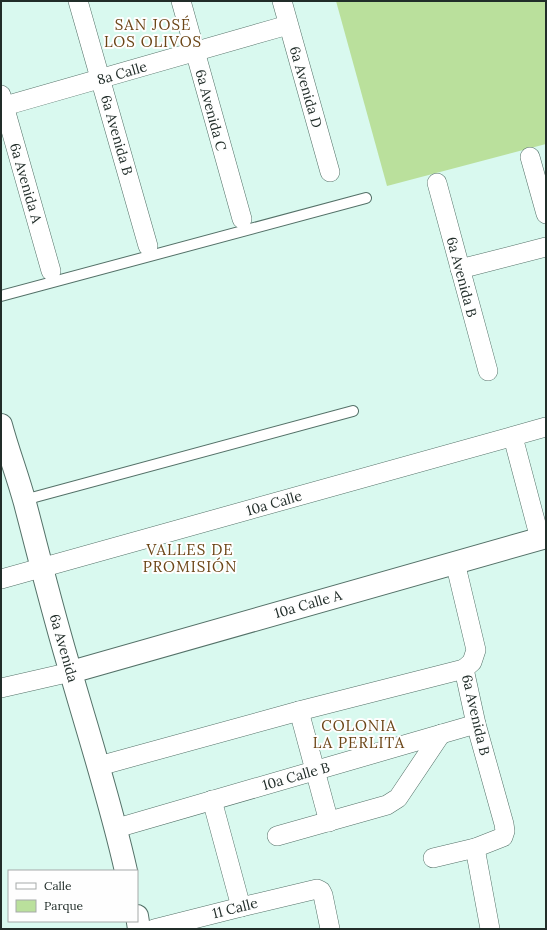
<svg xmlns="http://www.w3.org/2000/svg" width="547" height="930" font-family="Lora,serif">
<style>
.green{fill:#bae09c}
.lines{fill:none;stroke-linecap:round;stroke-linejoin:round}
.service-casing{stroke:#547168;stroke-width:12}
.minor-casing{stroke:#547168;stroke-width:20}
.tertiary-casing{stroke:#547168;stroke-width:24}
.service{stroke:#fff;stroke-width:10}
.minor{stroke:#fff;stroke-width:19}
.tertiary{stroke:#fff;stroke-width:22}
.labels{text-anchor:middle;stroke-width:4;stroke-linejoin:round;paint-order:stroke}
.street-label{font-size:14px;fill:#212d29;stroke:#fefefe}
.neighbourhood-label{font-size:15px;letter-spacing:1px;fill:#6b4516;stroke:#fefefe}
</style>
<rect width="100%" height="100%" fill="#d9f9ef"/>
<!-- green -->
<polygon class="green" points="336,1 546,1 546,144 387,186"/>
<g class="lines">
<defs>
<g id="service">
<polyline points="1,296 366,198"/>
<polyline points="25,501 35,497 353,411"/>
</g>
<g id="minor">
<polyline points="78,1 148,246"/>
<polyline points="181,1 242,219"/>
<polyline points="282,1 330,172"/>
<polyline points="1,95 51,271"/>
<polyline points="1,107 288,25"/>
<polyline points="530,157 546,214"/>
<polyline points="437,183 488,371"/>
<polyline points="460,269 546,247"/>
<polyline points="513,437 540,539"/>
<polyline points="1,579 546,427"/>
<polyline points="1,688 71,672"/>
<polyline points="299,711 329,822"/>
<polyline points="99,766 299,711 464,669"/>
<polyline points="212,800 241,907"/>
<polyline points="117,828 476,724"/>
<polyline points="277,836 387,805 398,798 441,734"/>
<polyline points="475,848 490,929"/>
<polyline points="433,858 475,848 503,837 505,831 504,824 476,724 464,669 472,662 476,650 455,562"/>
<polyline points="154,929 241,907 317,889 321,891 323,895 330,929"/>
</g>
<g id="tertiary">
<path d="M1,425C8,451 18,477 25,503C40,560 54,617 71,673C90,739 111,804 126,871"/>
<polyline points="71,672 546,537"/>
<polyline points="137,916 139,929"/>
</g>
</defs>
<!-- service casing -->
<use href="#service" class="service-casing"/>
<!-- minor casing -->
<use href="#minor" class="minor-casing"/>
<!-- tertiary casing -->
<use href="#tertiary" class="tertiary-casing"/>
<!-- service -->
<use href="#service" class="service"/>
<!-- minor -->
<use href="#minor" class="minor"/>
<!-- tertiary -->
<use href="#tertiary" class="tertiary"/>
</g>
<g class="labels">
<!-- street labels -->
<g class="street-label">
<text transform="translate(122 73) rotate(-16)" y="5">8a Calle</text>
<text transform="translate(306 87) rotate(74)" y="5">6a Avenida D</text>
<text transform="translate(211 110) rotate(75)" y="5">6a Avenida C</text>
<text transform="translate(117 135) rotate(74)" y="5">6a Avenida B</text>
<text transform="translate(26 183) rotate(74)" y="5">6a Avenida A</text>
<text transform="translate(462 277) rotate(75)" y="5">6a Avenida B</text>
<text transform="translate(274 503) rotate(-16)" y="5">10a Calle</text>
<text transform="translate(308 604) rotate(-16)" y="5">10a Calle A</text>
<text transform="translate(64 648) rotate(74)" y="5">6a Avenida</text>
<text transform="translate(476 715) rotate(77)" y="5">6a Avenida B</text>
<text transform="translate(296 776) rotate(-16)" y="5">10a Calle B</text>
<text transform="translate(235 908) rotate(-14)" y="5">11 Calle</text>
</g>
<!-- neighbourhood labels -->
<g class="neighbourhood-label">
<text x="153" y="30">SAN JOSÉ<tspan x="153" dy="17">LOS OLIVOS</tspan></text>
<text x="190" y="555">VALLES DE<tspan x="190" dy="17">PROMISIÓN</tspan></text>
<text x="359" y="731">COLONIA<tspan x="359" dy="17">LA PERLITA</tspan></text>
</g>
</g>
<!-- border -->
<rect width="547" height="930" fill="none" stroke="#212d29" stroke-width="4"/>
<!-- legend -->
<rect x="8" y="870" width="130" height="52" fill="#fefefe" stroke="#a6aaa9"/>
<rect x="16" y="883" width="20" height="6" fill="#ffffff" stroke="#a6aaa9"/>
<text x="44" y="890" font-size="12" fill="#212d29">Calle</text>
<rect x="16" y="900" width="20" height="12" fill="#bae09c" stroke="#a6aaa9"/>
<text x="44" y="910" font-size="12" fill="#212d29">Parque</text>
</svg>
